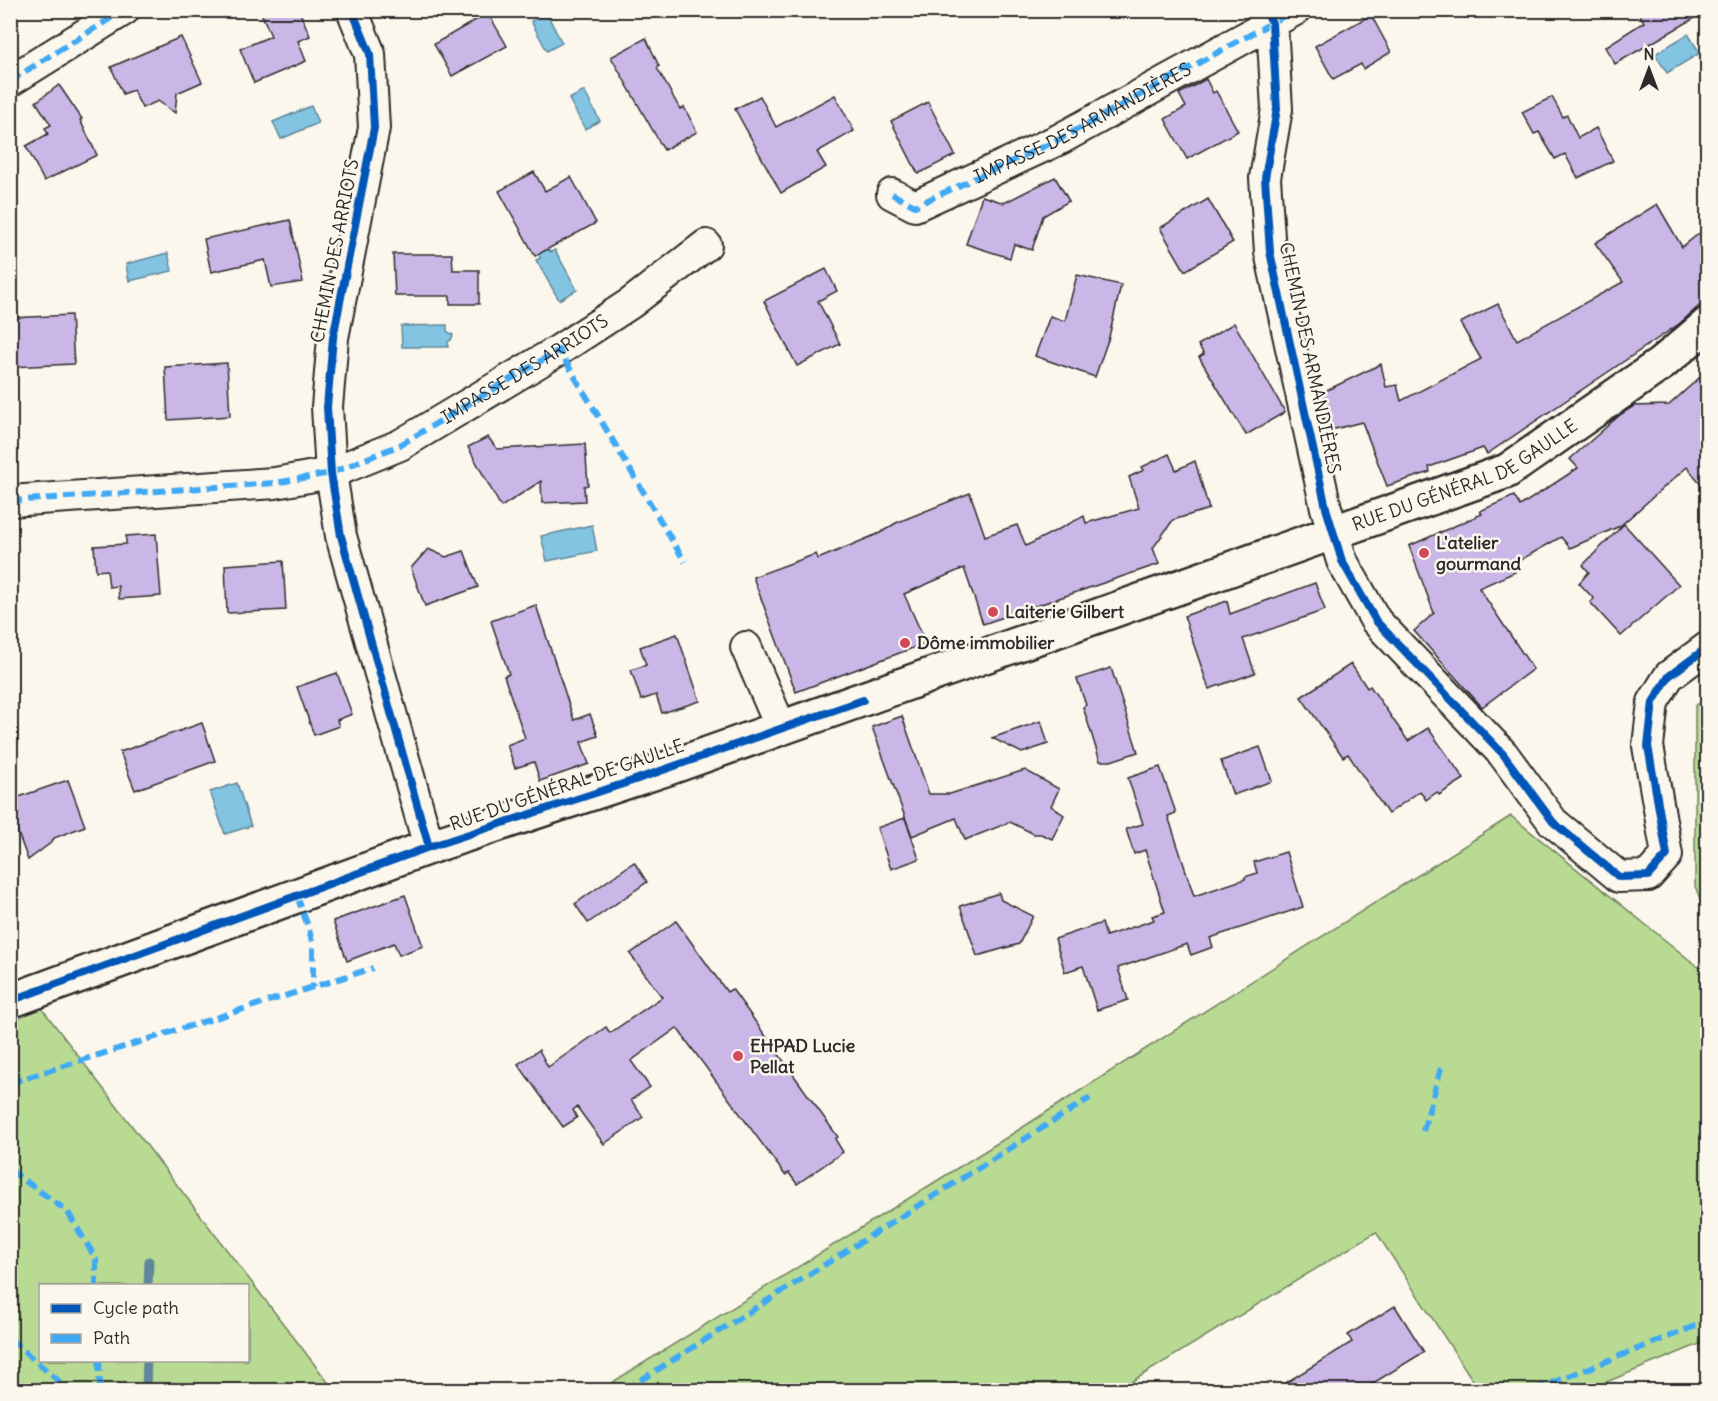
<svg xmlns="http://www.w3.org/2000/svg" width="1718" height="1401" font-family="Delius,sans-serif">
<style>
.green{fill:#b8da93;stroke:#72825f;stroke-width:1.5;fill-rule:evenodd}
.water{fill:#83c4e3;stroke:#608799;stroke-width:1.5}
.lines{fill:none;stroke-linecap:round;stroke-linejoin:round}
.stream{stroke:#608799;stroke-width:9}
.building{fill:#cbb7e7;stroke:#2b2b2b;stroke-width:1.5}
.street-casing{stroke:#2b2b2b;stroke-width:34}
.primary-casing{stroke:#2b2b2b;stroke-width:38}
.street{stroke:#fbf7ec;stroke-width:30}
.primary{stroke:#fbf7ec;stroke-width:33}
.quiet{stroke:#3fa9f5;stroke-width:6;stroke-dasharray:12 6;stroke-linecap:butt}
.cycleway-casing{stroke:#fbf7ec;stroke-width:11}
.cycleway{stroke:#0057b8;stroke-width:8}
.poi-dot{fill:#d1495b;stroke:#fbf7ec;stroke-width:2}
.labels{text-anchor:middle;stroke-width:5;stroke-linejoin:round;paint-order:stroke}
.street-label{font-size:18px;fill:#2b2b2b;stroke:#fbf7ec}
.poi-label{font-size:18px;font-weight:bold;fill:#2b2b2b;stroke:#fbf7ec;text-anchor:start}
</style>
<rect width="100%" height="100%" fill="#fbf7ec"/>
<filter id="ink" filterUnits="userSpaceOnUse"><feTurbulence type="fractalNoise" baseFrequency=".0167" numOctaves="2"/><feDisplacementMap in="SourceGraphic" scale="12" xChannelSelector="R" yChannelSelector="G"/><feConvolveMatrix kernelMatrix="1 2 1 2 8 2 1 2 1" color-interpolation-filters="sRGB"/></filter>
<g filter="url(#ink)">
<!-- green -->
<g class="green">
<polygon points="1707,697 1707,916 1695,886 1695,706"/>
<polygon points="1511,816 1707,974 1707,1341 1587,1390 1479,1390 1376,1232 1118,1390 600,1390 1009,1136"/>
<path d="M24,985L334,1390H11L10,990ZM40,1286H248V1360H40Z"/>
</g>
<!-- water -->
<g class="water">
<polygon points="547,14 562,43 547,51 531,21"/>
<polygon points="1688,34 1700,53 1667,73 1655,54"/>
<polygon points="584,91 600,121 585,129 569,99"/>
<polygon points="311,106 318,123 281,139 273,122"/>
<polygon points="546,249 551,252 555,250 577,290 559,300 536,260 540,258 539,253"/>
<polygon points="168,253 172,271 129,281 126,264"/>
<polygon points="447,325 447,331 453,335 451,340 448,342 448,347 402,347 401,326"/>
<polygon points="592,525 597,551 547,561 541,536"/>
<polygon points="237,783 251,826 225,834 210,792"/>
</g>
<g class="lines">
<!-- stream -->
<g class="stream">
<polyline points="148,1286 149,1261"/>
<polyline points="146,1390 147,1360"/>
</g>
</g>
<!-- building -->
<g class="building">
<polygon points="260,10 299,10 310,36 298,41 306,61 254,83 240,49 271,36"/>
<polygon points="1637,10 1707,10 1707,11 1615,64 1605,47 1644,22"/>
<polygon points="488,13 507,46 452,76 434,44"/>
<polygon points="1371,15 1391,52 1363,69 1361,64 1333,79 1315,46"/>
<polygon points="181,37 202,82 177,93 175,113 158,101 142,108 133,90 123,94 111,67"/>
<polygon points="646,38 659,66 657,68 680,109 684,107 697,132 664,150 611,57"/>
<polygon points="1206,79 1213,93 1216,91 1238,131 1187,159 1165,119 1186,107 1179,94"/>
<polygon points="59,85 82,119 80,120 97,155 44,181 26,146 48,134 45,128 51,125 36,102"/>
<polygon points="835,95 854,131 817,152 826,167 781,193 735,109 760,96 776,127"/>
<polygon points="1552,97 1563,117 1567,115 1578,138 1596,128 1613,161 1578,178 1565,154 1555,159 1539,132 1534,134 1522,112"/>
<polygon points="928,102 955,155 918,174 891,121"/>
<polygon points="534,172 545,191 571,177 596,223 535,256 499,191"/>
<polygon points="1055,177 1069,201 1043,216 1032,250 1014,244 1010,258 966,244 982,196 1004,203"/>
<polygon points="1208,199 1233,242 1185,271 1160,228"/>
<polygon points="1657,204 1682,247 1707,227 1707,299 1679,324 1487,454 1483,448 1429,467 1430,472 1387,486 1362,422 1327,431 1319,394 1381,364 1386,387 1397,385 1401,401 1481,359 1460,323 1498,304 1517,340 1623,282 1595,243"/>
<polygon points="290,220 303,282 271,287 265,260 211,272 204,239"/>
<polygon points="393,254 452,254 453,270 479,270 479,304 450,304 450,296 395,296"/>
<polygon points="826,269 837,291 818,301 840,344 797,366 764,301"/>
<polygon points="1077,275 1121,285 1109,337 1095,377 1035,356 1050,316 1065,321"/>
<polygon points="71,315 74,364 10,367 10,318"/>
<polygon points="1234,323 1285,412 1246,435 1199,357 1204,354 1198,345"/>
<polygon points="227,363 230,416 168,420 165,367"/>
<polygon points="1707,371 1707,491 1687,467 1620,526 1570,548 1561,537 1515,563 1515,572 1479,588 1533,669 1482,707 1414,631 1434,613 1409,546 1482,514 1480,511 1514,496 1520,506 1578,468 1570,459 1621,414 1634,406 1669,405"/>
<polygon points="488,437 497,449 585,444 588,485 584,486 585,501 542,503 541,481 501,507 468,447"/>
<polygon points="1169,454 1176,470 1195,461 1209,509 1173,520 1153,548 1159,564 983,624 964,568 904,594 926,643 796,692 753,577 816,554 818,559 880,533 896,523 970,493 985,536 1017,525 1026,546 1084,516 1086,523 1139,508 1129,477 1144,470 1142,467"/>
<polygon points="1624,524 1679,585 1621,636 1590,602 1594,599 1579,583 1589,572 1583,565"/>
<polygon points="156,534 161,596 119,599 118,586 109,587 107,570 96,571 94,546 126,544 126,536"/>
<polygon points="428,549 446,557 464,551 478,587 425,606 411,568"/>
<polygon points="283,561 286,610 227,613 225,565"/>
<polygon points="1315,583 1325,610 1243,639 1255,673 1209,689 1184,616 1227,601 1230,614"/>
<polygon points="536,605 574,720 590,714 598,736 581,742 589,764 540,781 534,762 515,768 507,745 525,738 504,676 509,674 491,621"/>
<polygon points="677,634 700,701 662,713 656,695 641,700 631,670 646,665 640,647"/>
<polygon points="1351,664 1367,688 1370,686 1408,741 1428,728 1464,779 1439,795 1437,792 1426,800 1420,791 1388,814 1348,754 1343,757 1301,697"/>
<polygon points="1111,668 1138,752 1111,761 1100,761 1083,707 1086,705 1077,679"/>
<polygon points="337,673 352,714 337,720 339,726 314,735 297,687"/>
<polygon points="902,716 929,794 950,794 1025,770 1059,789 1051,806 1064,815 1052,839 1041,834 1034,834 1010,822 965,840 956,818 912,836 872,727"/>
<polygon points="1041,721 1048,744 1022,753 992,738"/>
<polygon points="202,723 215,761 135,790 120,752"/>
<polygon points="1260,747 1272,781 1233,795 1221,761"/>
<polygon points="1160,767 1176,813 1168,816 1194,896 1245,879 1245,877 1257,873 1254,862 1286,852 1303,907 1210,938 1213,947 1191,955 1187,944 1118,968 1128,1000 1097,1010 1083,966 1065,972 1055,939 1102,923 1106,936 1154,920 1152,916 1165,912 1145,850 1134,854 1126,829 1143,824 1128,778"/>
<polygon points="68,780 85,826 54,838 52,842 28,860 10,811 10,800"/>
<polygon points="905,818 919,859 891,869 877,828"/>
<polygon points="634,862 647,882 588,923 575,904"/>
<polygon points="999,893 1001,900 1033,916 1019,944 977,956 960,906"/>
<polygon points="405,895 423,946 399,955 394,943 347,961 333,921"/>
<polygon points="676,921 727,992 732,989 838,1137 835,1139 843,1152 797,1184 789,1173 785,1175 677,1028 631,1061 650,1087 631,1100 643,1117 604,1144 577,1107 573,1110 577,1118 563,1127 518,1064 539,1050 548,1067 606,1027 610,1033 662,997 630,954"/>
<polygon points="1395,1306 1424,1352 1362,1390 1274,1390 1352,1342 1348,1335"/>
</g>
<g class="lines">
<defs>
<g id="street">
<polyline points="352,10 370,54 374,128 333,338 327,407 331,473 341,536 429,847"/>
<polyline points="1265,10 1272,23 1277,109 1265,178 1270,252 1326,508 1342,561 1376,621 1503,754 1553,822 1619,877 1648,876 1667,855 1648,746 1653,702 1669,676 1708,647"/>
<polyline points="10,81 124,10"/>
<polyline points="892,194 915,206 1060,139 1295,10"/>
<path id="s1" d="M10,501L275,483L331,473L400,445L559,350L631,303L706,245"/>
<polyline points="746,647 781,728"/>
</g>
<g id="primary">
<path id="s2" d="M10,1001L429,847L668,768L1507,471L1661,364L1708,324"/>
</g>
</defs>
<!-- street casing -->
<use href="#street" class="street-casing"/>
<!-- primary casing -->
<use href="#primary" class="primary-casing"/>
<!-- street -->
<use href="#street" class="street"/>
<!-- primary -->
<use href="#primary" class="primary"/>
<!-- quiet -->
<g class="quiet">
<polyline points="10,81 124,10"/>
<path id="s3" d="M892,194L915,206L1060,139L1295,10"/>
<polyline points="10,501 275,483 331,473 400,445 559,350 685,562"/>
<polyline points="297,896 309,929 313,946 313,987"/>
<polyline points="10,1083 373,968"/>
<polyline points="1423,1131 1441,1068"/>
<polyline points="10,1170 67,1211 96,1259 96,1286"/>
<polyline points="10,1339 69,1390"/>
<polyline points="99,1360 100,1390"/>
<polyline points="625,1390 1090,1098"/>
<polyline points="1101,1390 1109,1386"/>
<polyline points="1534,1390 1708,1321"/>
</g>
<defs>
<g id="cycleway">
<polyline points="352,10 370,54 374,128 333,338 327,407 331,473 341,536 429,847"/>
<polyline points="1265,10 1272,23 1277,109 1265,178 1270,252 1326,508 1342,561 1376,621 1503,754 1553,822 1619,877 1648,876 1667,855 1648,746 1653,702 1669,676 1708,647"/>
<polyline points="10,1001 429,847 629,782 863,700"/>
</g>
</defs>
<!-- cycleway casing -->
<use href="#cycleway" class="cycleway-casing"/>
<!-- cycleway -->
<use href="#cycleway" class="cycleway"/>
</g>
</g>
<!-- markers -->
<g class="poi-dot">
<circle cx="1424" cy="553" r="6"/>
<circle cx="993" cy="612" r="6"/>
<circle cx="905" cy="643" r="6"/>
<circle cx="738" cy="1056" r="6"/>
</g>
<g class="labels">
<!-- street labels -->
<g class="street-label">
<text dy="6" stroke="none"><textPath href="#s3" startOffset="213">IMPASSE DES ARMANDIÈRES</textPath></text>
<text transform="translate(335 251) rotate(-79)" y="6">CHEMIN DES ARRIOTS</text>
<text transform="translate(1310 358) rotate(78)" y="6">CHEMIN DES ARMANDIÈRES</text>
<text dy="6" stroke="none"><textPath href="#s1" startOffset="543">IMPASSE DES ARRIOTS</textPath></text>
<text dy="6" stroke="none"><textPath href="#s2" startOffset="1548">RUE DU GÉNÉRAL DE GAULLE</textPath></text>
<text transform="translate(567 785) rotate(-19)" y="6">RUE DU GÉNÉRAL DE GAULLE</text>
</g>
<!-- poi labels -->
<g class="poi-label">
<text x="1436" y="549">L'atelier<tspan x="1436" dy="21">gourmand</tspan></text>
<text x="1005" y="618">Laiterie Gilbert</text>
<text x="917" y="649">Dôme immobilier</text>
<text x="750" y="1052">EHPAD Lucie<tspan x="750" dy="21">Pellat</tspan></text>
</g>
</g>
<!-- margin -->
<rect width="1718" height="1401" fill="none" stroke="#fbf7ec" stroke-width="36"/>
<rect x="18" y="18" width="1682" height="1365" fill="none" stroke="#2b2b2b" stroke-width="2" filter="url(#ink)"/>
<!-- legend -->
<rect x="39" y="1284" width="210" height="78" fill="#fbf7ec" stroke="#a8a59f" stroke-width="1.5"/>
<rect x="51" y="1304" width="30" height="9" fill="#0057b8" stroke="#a8a59f" stroke-width="1.5"/>
<text x="93" y="1314" font-size="18" fill="#2b2b2b">Cycle path</text>
<rect x="51" y="1334" width="30" height="9" fill="#3fa9f5" stroke="#a8a59f" stroke-width="1.5"/>
<text x="93" y="1344" font-size="18" fill="#2b2b2b">Path</text>
<!-- north arrow -->
<g transform="translate(1649 69)" stroke="#fbf7ec" stroke-width="4.5" paint-order="stroke">
<path d="M0-4.5L10 22L0 15L-10 22Z" fill="#2b2b2b"/>
<text y="-9" font-size="16" font-weight="bold" text-anchor="middle" fill="#2b2b2b">N</text>
</g>
</svg>
